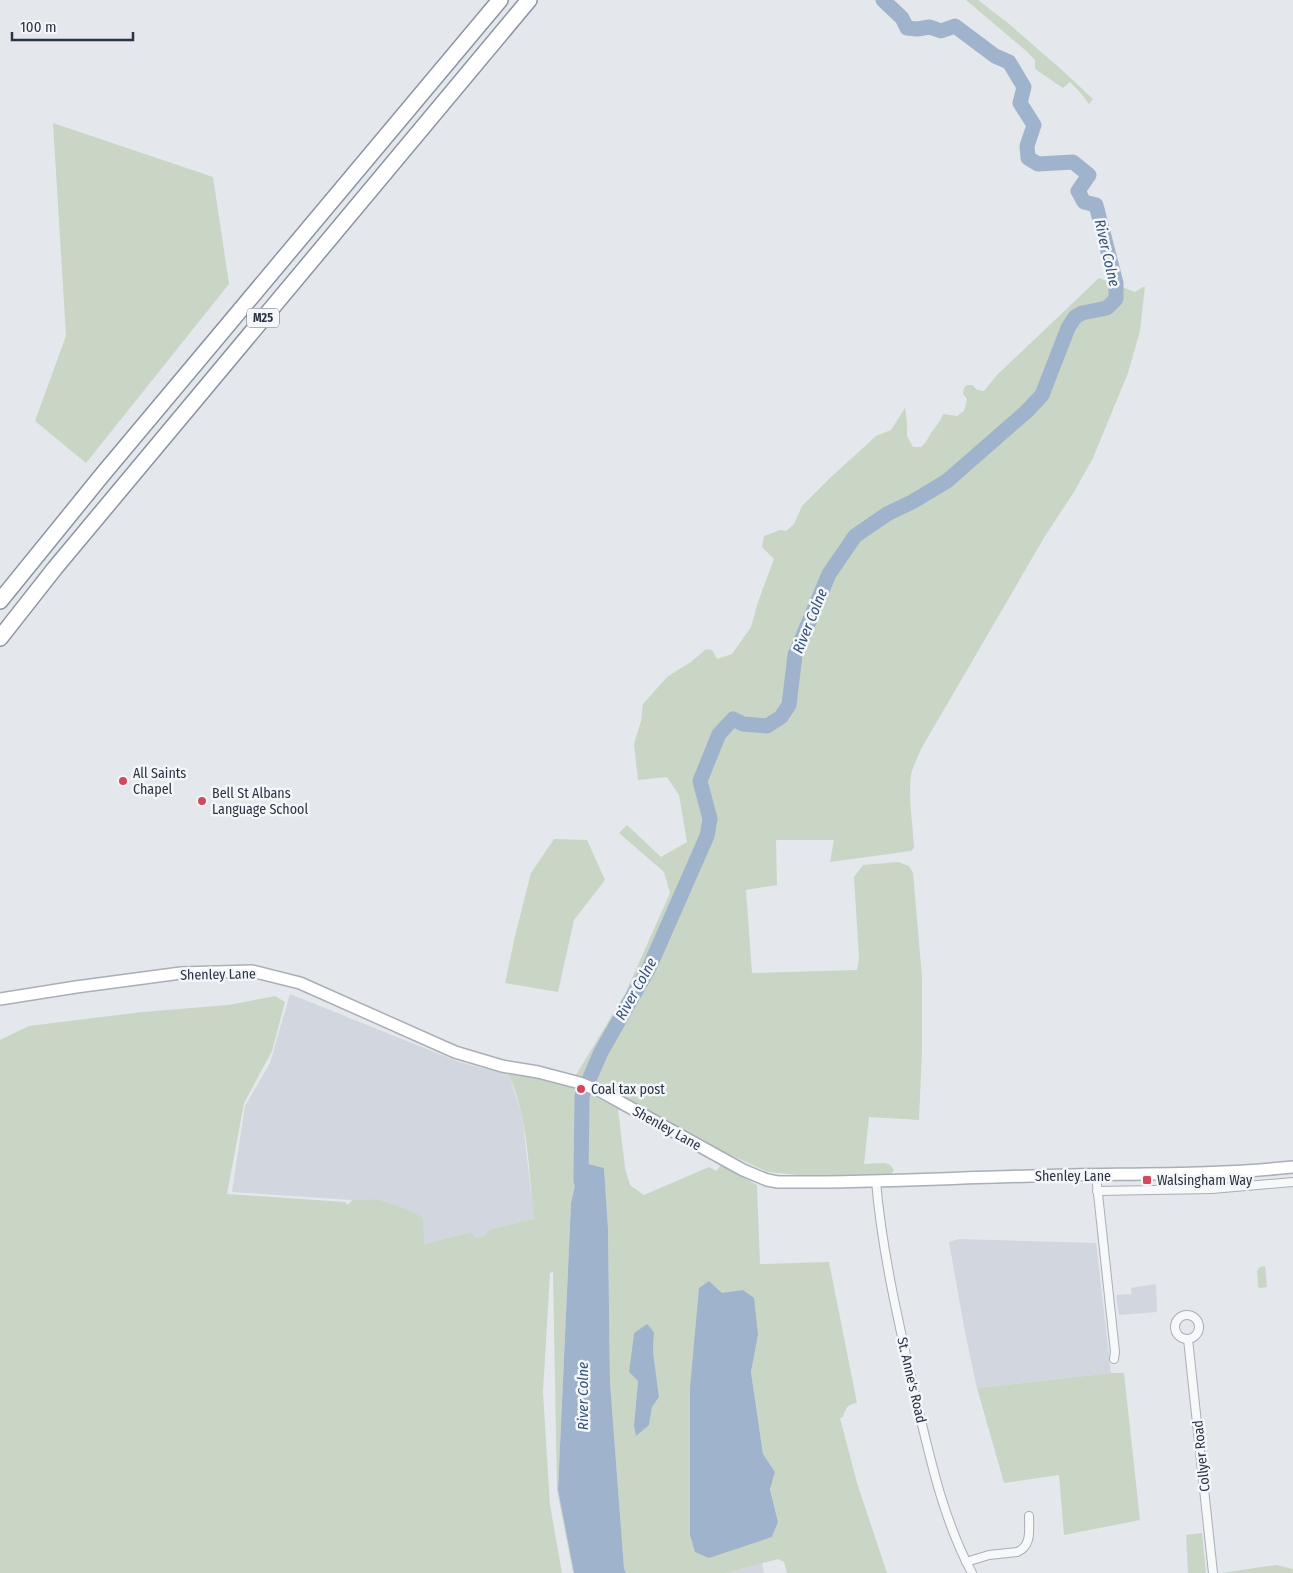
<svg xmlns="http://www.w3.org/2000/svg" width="1293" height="1573" font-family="'Fira Sans Condensed',sans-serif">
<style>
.built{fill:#d2d6de}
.green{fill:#c9d6c5;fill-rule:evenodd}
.water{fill:#9fb4cc}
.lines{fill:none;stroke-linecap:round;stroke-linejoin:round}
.river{stroke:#9fb4cc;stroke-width:15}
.street-casing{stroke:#a9aeb7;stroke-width:10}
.secondary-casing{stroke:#a9aeb7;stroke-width:14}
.highway-casing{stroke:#8b94a3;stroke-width:18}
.street{stroke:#f7f8fa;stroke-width:8}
.secondary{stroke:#fff;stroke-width:11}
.highway{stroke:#fff;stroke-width:15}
.poi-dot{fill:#d1495b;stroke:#f4f6f9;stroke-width:2}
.labels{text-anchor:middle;stroke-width:5;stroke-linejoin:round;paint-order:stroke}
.shield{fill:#f4f6f9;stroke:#676e7b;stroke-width:1}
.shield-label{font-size:12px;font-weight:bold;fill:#2b3445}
.poi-label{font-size:14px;fill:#2b3445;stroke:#f4f6f9;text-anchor:start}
.street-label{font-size:14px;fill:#2b3445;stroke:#f4f6f9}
.water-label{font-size:15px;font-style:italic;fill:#34527a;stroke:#f4f6f9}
</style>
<rect width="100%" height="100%" fill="#e4e7ec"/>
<!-- built -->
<g class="built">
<polygon points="290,994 459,1062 509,1075 522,1115 534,1219 490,1229 484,1236 475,1238 471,1232 424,1244 407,1209 377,1199 352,1200 232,1192 245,1106 270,1063"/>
<polygon points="959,1239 1096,1243 1111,1373 977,1388 965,1332 949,1242"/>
<polygon points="1156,1284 1157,1312 1119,1315 1116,1295 1132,1294 1131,1288"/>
<polygon points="762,1563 764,1573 726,1573"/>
</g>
<!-- green -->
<g class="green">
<polygon points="966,0 978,0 1008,23 1063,71 1093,99 1089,104 1079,91 1070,82 1063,88 1035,69 1035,60 1025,50"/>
<polygon points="53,123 213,177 229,284 86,463 35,421 66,336"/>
<path d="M1099,278L1135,292L1143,287H1145L1140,331L1128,373L1093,458L1074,492L1045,536L921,749C918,757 913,766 911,775C908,799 913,823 914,848L911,851L830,862L834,840H776L777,885L746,890L752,973L857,970L859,959L854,877L863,865L898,862L909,866L913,873L922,977V1050L919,1120L869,1117L864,1164L885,1163L890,1165L894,1170L891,1174L809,1176L768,1172L722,1151L620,1095L576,1075L625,994L670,893L664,872L619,833L627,825L661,857L687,842L679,795L667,777L638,780L634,744L641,721L643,704L667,677L691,662L706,649L712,650L717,659L732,654L751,627L758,602L774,559L762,547L764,536L780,530L786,531L794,524L802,506L830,478L876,436L891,430L905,408L907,421V436L913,447H921C929,440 928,436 934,429C939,422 940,422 943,414L957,416L964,411L967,399L963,394L964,388L967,385H973L977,390L984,391L997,375Z"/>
<polygon points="554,839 587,840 605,880 574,920 558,992 505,983 515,936 531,873"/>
<path d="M275,996L285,1002L272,1051L244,1103L227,1194L345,1202L348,1205L352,1200L377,1199L407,1209L423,1218L424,1244L471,1232L475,1238L484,1236L490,1229L534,1219C529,1175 528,1108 506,1070C548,1078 581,1088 618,1109L625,1168L630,1185L644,1195L709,1167L716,1171L721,1165L757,1185L760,1264L829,1262L857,1403C847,1405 846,1407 843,1417L840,1418L857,1483L887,1573H787L784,1562L778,1559L726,1573H626L624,1568L610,1382L608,1228L604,1169L580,1162L571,1203L558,1490L574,1573H573L557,1490L553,1272L550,1273L543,1392L550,1505L562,1573H0V1040L29,1026L142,1012L228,1005ZM709,1282L722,1293L758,1335L751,1372L763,1454L775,1472L770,1488L778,1522L772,1537L749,1544ZM647,1325L654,1332L653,1351L659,1397L652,1407L649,1425H634L638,1381L629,1372L634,1333Z"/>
<polygon points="1265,1266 1267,1287 1260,1288 1258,1287 1257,1271 1260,1267"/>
<polygon points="1111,1373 1124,1373 1140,1520 1064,1535 1059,1475 1004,1483 977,1388"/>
<polygon points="1202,1533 1206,1573 1188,1573 1186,1535"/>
<polygon points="1276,1565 1293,1569 1293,1573 1221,1573"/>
</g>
<!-- water -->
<g class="water">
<polygon points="580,1162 604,1168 608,1228 610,1382 624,1568 626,1573 574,1573 558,1490 571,1203"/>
<polygon points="709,1281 722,1293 743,1290 754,1298 758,1335 751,1372 763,1454 775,1472 770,1489 778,1522 772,1537 709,1558 695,1552 690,1535 690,1388 699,1288"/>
<polygon points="647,1324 654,1332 653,1351 659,1397 652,1407 649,1425 636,1436 634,1425 638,1381 629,1372 634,1333"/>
</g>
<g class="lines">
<!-- river -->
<polyline class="river" points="581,1181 582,1096 601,1052 649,968 707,836 710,819 700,781 719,734 733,719 743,724 767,726 781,717 789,705 795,655 829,574 855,536 887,514 912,502 947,481 1027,411 1042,395 1068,328 1075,317 1082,313 1107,308 1116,299 1116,283 1096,205 1084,202 1078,191 1089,175 1073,162 1038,164 1028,158 1027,146 1034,125 1020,103 1024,87 1009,62 995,56 955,26 941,31 930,27 917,29 907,28 902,18 883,0"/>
<defs>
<g id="street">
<polyline points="1096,1175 1115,1352 1114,1359"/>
<path d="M876,1181C882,1253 900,1329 916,1399C930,1458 943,1519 972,1573"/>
<polyline points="1097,1191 1212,1189 1293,1182"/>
<circle cx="1187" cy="1327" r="12"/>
<polyline points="1188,1339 1213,1573"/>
<path d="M966,1562L989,1555L1017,1552C1032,1546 1029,1530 1029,1516"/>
</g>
<path id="secondary" d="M0,999L76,987L181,973L252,971L300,983L455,1052L502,1066L538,1072L580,1083L602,1092L743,1170L767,1180L778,1182C863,1183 947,1178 1032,1176C1119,1173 1206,1176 1293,1167"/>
<g id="highway">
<polyline points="0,601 103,474 500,0"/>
<polyline points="0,638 55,568 529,0"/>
</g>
</defs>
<!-- street casing -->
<use href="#street" class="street-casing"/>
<!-- secondary casing -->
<use href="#secondary" class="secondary-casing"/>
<!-- highway casing -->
<use href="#highway" class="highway-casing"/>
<!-- street -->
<use href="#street" class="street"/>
<!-- secondary -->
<use href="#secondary" class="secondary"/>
<!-- highway -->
<use href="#highway" class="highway"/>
</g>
<!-- markers -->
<g class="poi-dot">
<circle cx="123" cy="781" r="5"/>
<circle cx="202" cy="801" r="5"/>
<circle cx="581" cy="1089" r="5"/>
<rect x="1142" y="1175" width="10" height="10" rx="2.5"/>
</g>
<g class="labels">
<!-- shield labels -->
<rect class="shield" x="247" y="308.5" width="32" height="19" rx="4"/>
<g class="shield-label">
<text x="263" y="322">M25</text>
</g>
<!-- poi labels -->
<g class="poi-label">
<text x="133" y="778">All Saints<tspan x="133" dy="16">Chapel</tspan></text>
<text x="212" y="798">Bell St Albans<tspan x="212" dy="16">Language School</tspan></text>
<text x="591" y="1094">Coal tax post</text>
<text x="1157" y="1185">Walsingham Way</text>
</g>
<!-- street labels -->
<g class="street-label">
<text transform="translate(218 974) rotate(-1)" y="5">Shenley Lane</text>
<text transform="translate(667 1128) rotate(29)" y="5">Shenley Lane</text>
<text x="1073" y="1181">Shenley Lane</text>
<text transform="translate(912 1380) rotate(77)" y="5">St. Anne's Road</text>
<text transform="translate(1201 1456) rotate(-96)" y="5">Collyer Road</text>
</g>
<!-- water labels -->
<g class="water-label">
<text transform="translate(1107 253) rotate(77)" y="5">River Colne</text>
<text transform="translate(810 621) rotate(-68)" y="5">River Colne</text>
<text transform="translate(636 989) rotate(-61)" y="5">River Colne</text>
<text transform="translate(583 1396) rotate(-90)" y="5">River Colne</text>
</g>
</g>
<!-- scale -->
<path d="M12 32v8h121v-8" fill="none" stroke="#2b3445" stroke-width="2.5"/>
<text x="20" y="32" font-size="15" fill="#2b3445" stroke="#f4f6f9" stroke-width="4" paint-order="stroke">100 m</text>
</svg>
